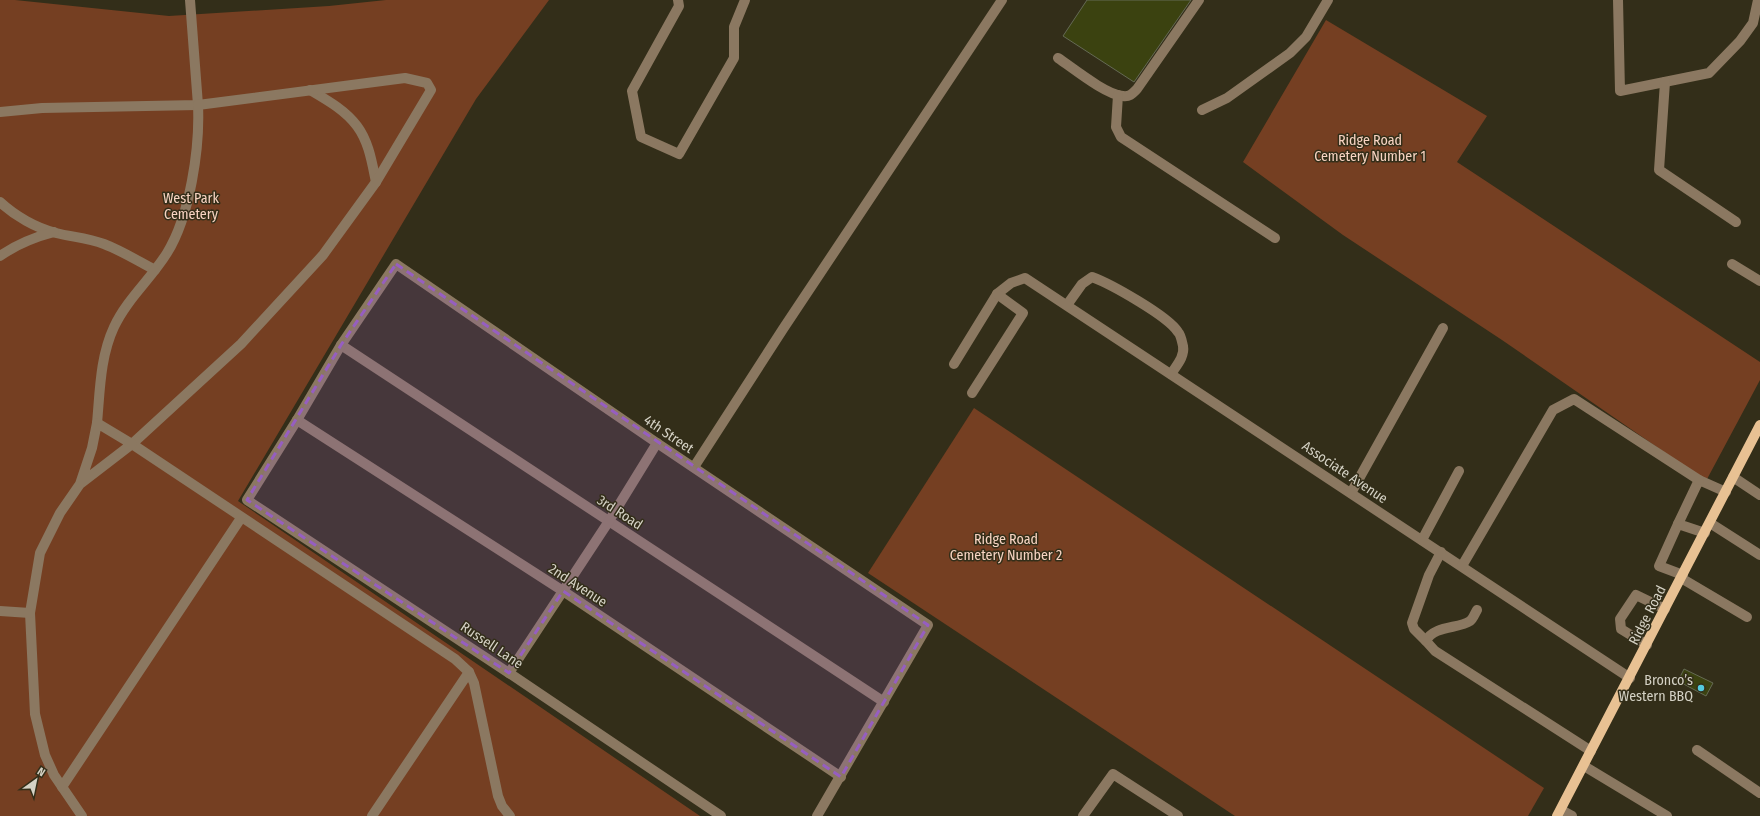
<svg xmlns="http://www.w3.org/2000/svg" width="1760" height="816" font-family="'Fira Sans Condensed',sans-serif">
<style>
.green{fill:#753f22}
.building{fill:#3b4210;stroke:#656a54}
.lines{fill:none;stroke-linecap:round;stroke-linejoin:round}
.minor{stroke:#8b7861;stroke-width:10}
.major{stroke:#e8c193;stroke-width:10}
.marked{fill:#965ec1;fill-opacity:0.2;stroke:#965ec1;stroke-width:3;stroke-dasharray:8 5;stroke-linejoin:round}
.poi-dot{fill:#53cadc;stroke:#332e19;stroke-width:1.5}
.labels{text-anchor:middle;stroke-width:3;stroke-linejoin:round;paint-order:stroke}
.park-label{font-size:14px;fill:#f8d4c2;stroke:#332e19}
.street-label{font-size:14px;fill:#d5d2c5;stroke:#332e19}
.poi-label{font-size:14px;fill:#d5d2c5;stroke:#332e19;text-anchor:end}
</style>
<rect width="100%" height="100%" fill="#332e19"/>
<!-- green -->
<g class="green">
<polygon points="0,0 15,0 169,16 329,6 386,0 549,0 476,99 238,501 700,816 0,816"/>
<polygon points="1326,20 1487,116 1457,162 1760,362 1760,380 1706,481 1502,340 1343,235 1243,162"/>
<polygon points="974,408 1544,788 1528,816 1235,816 868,573"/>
</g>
<!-- building -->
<g class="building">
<polygon points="1087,0 1191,0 1134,82 1063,36"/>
<polygon points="1684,669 1713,683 1706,696 1678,681"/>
</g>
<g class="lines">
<!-- minor -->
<g class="minor">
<polyline points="678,0 679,6 632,91 641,137 679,154 734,58 734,27 745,0"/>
<polyline points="1618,0 1620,91 1709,73 1740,41 1753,23 1758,0"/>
<path d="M1058,58C1073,68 1106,95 1123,96C1130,97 1133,93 1137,89L1199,0"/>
<polyline points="1665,82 1659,170 1736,222"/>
<path d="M310,90C327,100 345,110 357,126C369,142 372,163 376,182"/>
<polyline points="1118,95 1116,127 1121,137 1275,238"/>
<polyline points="1202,110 1227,98 1290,53 1306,37 1328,0"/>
<polyline points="0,112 42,108 198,105 190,0"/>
<path d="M0,202C15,216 36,228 56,233C72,237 88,238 104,244C122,251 138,261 155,270"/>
<path d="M0,256C17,244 35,237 54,232"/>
<polyline points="1732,264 1760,281"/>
<path d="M1067,305L1082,284L1092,277C1111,284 1168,316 1178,332C1181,335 1182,342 1183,346C1185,357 1176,366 1171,374"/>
<polyline points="341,345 884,702"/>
<polyline points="954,364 997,294 1011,283 1025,278 1630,678"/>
<polyline points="972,393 1023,313 997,294"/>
<polyline points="297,420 563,591 841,777"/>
<path d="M97,423C100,391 100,357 114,327C127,299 151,279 167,253C190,216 200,148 198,105L405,78L427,83L431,90L376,182L323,255L241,344L132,444L455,659L469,672"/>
<polyline points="694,467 783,329 1002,0"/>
<polyline points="1733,477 1760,495"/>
<polyline points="80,484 132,444 97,423 92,448 80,484 60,513 40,553 30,613 35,714 45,755 54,775 82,816"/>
<polyline points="1351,493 1443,328"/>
<polyline points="1710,523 1760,555"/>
<polyline points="1678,524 1659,566 1683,575"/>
<polyline points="1705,533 1678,524 1699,480 1726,492"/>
<polyline points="1422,540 1459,471"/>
<polyline points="1462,566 1553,410 1574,399 1699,480"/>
<polyline points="1681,578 1747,617"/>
<path d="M1477,610C1475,613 1473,619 1470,621C1459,629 1434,625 1426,641L1435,651L1591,751"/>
<polyline points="0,611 30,613"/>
<polyline points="1426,641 1414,629 1412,623 1429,575 1441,552"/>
<polyline points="1647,645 1621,629 1620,619 1636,595 1665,609"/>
<polyline points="509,673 609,521 657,443"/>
<polyline points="1697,750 1760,793"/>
<polyline points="1584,766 1667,816"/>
<polyline points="62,787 241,518"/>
<polyline points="1561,810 1572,816"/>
<polyline points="372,816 469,672 474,683 498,796 502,806 510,816"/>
<polyline points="721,816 509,673 247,500 297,420 341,345 396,264 657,443 928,625 817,816"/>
<polyline points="1083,816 1113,774 1178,816"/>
</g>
<!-- major -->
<polyline class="major" points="1557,816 1760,425"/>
</g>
<!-- marked area -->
<path class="marked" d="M396,264L928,625L841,777L563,591L509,673L247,500L341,345Z"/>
<!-- markers -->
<circle class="poi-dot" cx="1701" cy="688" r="4"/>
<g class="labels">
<!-- park labels -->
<g class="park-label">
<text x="1370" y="145">Ridge Road<tspan x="1370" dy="16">Cemetery Number 1</tspan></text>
<text x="191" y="203">West Park<tspan x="191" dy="16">Cemetery</tspan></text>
<text x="1006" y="544">Ridge Road<tspan x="1006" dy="16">Cemetery Number 2</tspan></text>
</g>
<!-- street labels -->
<g class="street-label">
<text transform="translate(669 434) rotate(34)" y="5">4th Street</text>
<text transform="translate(1345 472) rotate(34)" y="5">Associate Avenue</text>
<text transform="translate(620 512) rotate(33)" y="5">3rd Road</text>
<text transform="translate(578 585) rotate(33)" y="5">2nd Avenue</text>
<text transform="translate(1647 615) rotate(-63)" y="5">Ridge Road</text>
<text transform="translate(492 645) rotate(34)" y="5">Russell Lane</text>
</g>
<!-- poi labels -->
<g class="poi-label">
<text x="1693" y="685">Bronco’s<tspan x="1693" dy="16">Western BBQ</tspan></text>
</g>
</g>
<!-- north arrow -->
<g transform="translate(36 780) rotate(33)" stroke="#332e19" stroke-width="3" paint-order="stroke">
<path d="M0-3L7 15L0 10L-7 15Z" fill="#d5d2c5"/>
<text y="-6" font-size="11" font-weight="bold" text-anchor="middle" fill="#d5d2c5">N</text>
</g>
</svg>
